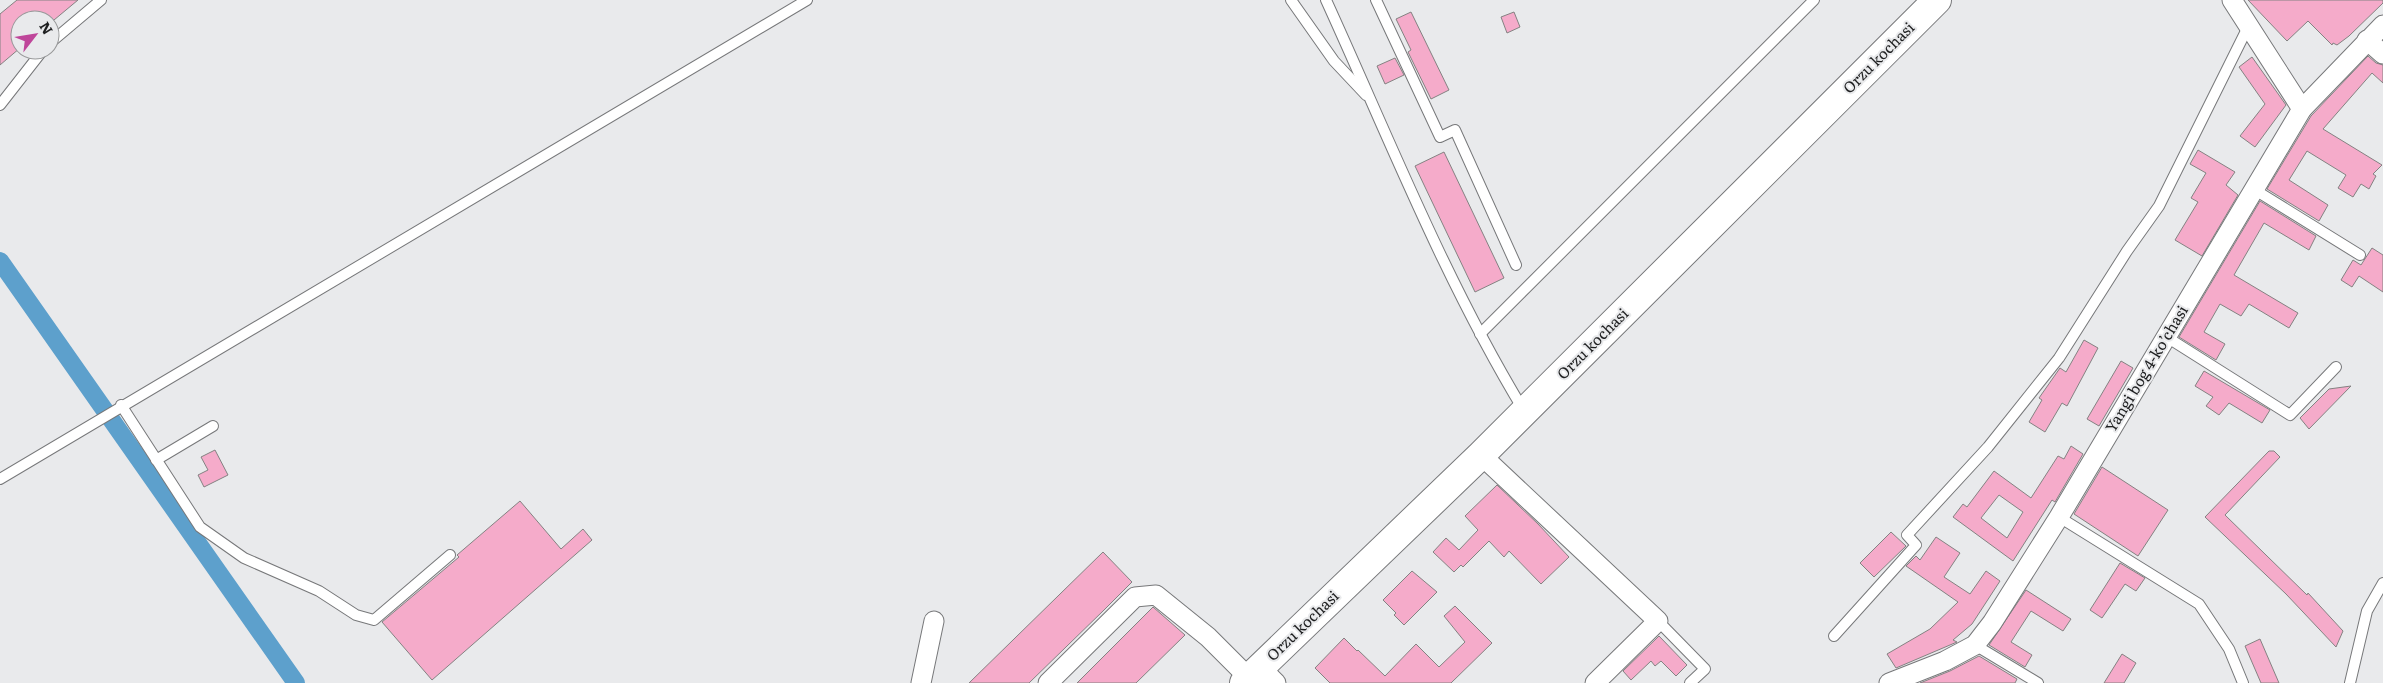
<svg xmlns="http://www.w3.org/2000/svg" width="2383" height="683" font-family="Literata,serif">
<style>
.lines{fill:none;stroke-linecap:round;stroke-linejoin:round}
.canal{stroke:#5da0cc;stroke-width:18}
.building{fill:#f5abca;stroke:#848282;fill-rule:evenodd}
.lane-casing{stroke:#77787a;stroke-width:12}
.street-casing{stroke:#77787a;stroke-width:21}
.secondary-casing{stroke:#77787a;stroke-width:30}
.lane{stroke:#fff;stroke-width:10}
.street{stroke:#fff;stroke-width:19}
.secondary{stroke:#fff;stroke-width:28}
.labels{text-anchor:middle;stroke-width:4;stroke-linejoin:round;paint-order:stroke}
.street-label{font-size:15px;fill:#1e1f20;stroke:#e9eaec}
</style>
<rect width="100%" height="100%" fill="#e9eaec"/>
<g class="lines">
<!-- canal -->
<polyline class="canal" points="0,261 296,683"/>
</g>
<!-- building -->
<g class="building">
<polygon points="17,0 78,0 54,20 20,20 20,48 0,65 0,14"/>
<polygon points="2248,0 2383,0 2383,3 2349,36 2337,45 2333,43 2332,45 2308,21 2287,41"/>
<polygon points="1411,12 1449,90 1431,99 1408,52 1411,50 1396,19"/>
<polygon points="1514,12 1520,27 1507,33 1501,17"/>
<polygon points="2368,56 2376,63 2383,65 2383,83 2372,73 2323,129 2382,165 2373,174 2376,176 2369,189 2361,184 2353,197 2338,188 2346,175 2307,151 2289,180 2328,205 2319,221 2267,189 2311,116"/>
<polygon points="2252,57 2286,105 2255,147 2240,136 2265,104 2239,67"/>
<polygon points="1395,58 1404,75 1385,84 1377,66"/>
<polygon points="2198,150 2235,172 2226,185 2238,195 2202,256 2175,240 2198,202 2191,198 2206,173 2190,164"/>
<polygon points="1444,152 1504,278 1475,292 1415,166"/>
<polygon points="2260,201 2316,236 2309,250 2264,223 2234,275 2298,313 2289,328 2249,304 2241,316 2220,304 2204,332 2225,344 2216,360 2179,337"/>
<polygon points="2372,248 2383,255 2383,292 2359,276 2352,287 2341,280 2353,260 2361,265"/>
<polygon points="2084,340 2098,348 2067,406 2062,403 2045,432 2029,422 2042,400 2039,398 2060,368 2066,372"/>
<polygon points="2121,361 2133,368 2099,426 2087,419"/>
<polygon points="2204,371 2270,410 2262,423 2229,403 2219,415 2206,406 2213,397 2195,386"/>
<polygon points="2351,386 2309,429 2300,418 2329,389"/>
<path d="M2071,446L2083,454L2055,502L2052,500L2013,561L1953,517L1963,504L1967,507L1994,471L2031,498L2058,456L2064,459ZM1999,495L2023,512L2007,538L1981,518Z"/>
<polygon points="215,450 228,475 204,487 198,475 208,470 201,457"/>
<polygon points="2269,451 2274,451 2280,457 2225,515 2307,595 2308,593 2343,631 2336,647 2286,594 2205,517"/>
<polygon points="2102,467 2168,510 2138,556 2074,514"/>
<polygon points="1497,485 1538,524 1569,557 1541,584 1509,551 1504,557 1489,541 1463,567 1461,565 1454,572 1433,552 1446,538 1459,550 1478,530 1465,516"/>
<polygon points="520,501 561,549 583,529 592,540 432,680 382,622 459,557 457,555"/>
<polygon points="1891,532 1906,546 1874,577 1860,563"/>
<polygon points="1936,537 1960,553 1944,577 1970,594 1986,571 2000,581 1972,624 1953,640 1957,642 1896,668 1887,654 1930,629 1958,602 1906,566 1916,556 1920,560"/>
<polygon points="1103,552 1132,582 1104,610 1029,683 969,683"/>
<polygon points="2120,563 2145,578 2136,591 2125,584 2102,618 2090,610"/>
<polygon points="1412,571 1437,592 1404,625 1394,615 1396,613 1383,600"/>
<polygon points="2026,590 2071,619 2063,631 2031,611 2011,642 2032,655 2025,667 1989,645"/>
<polygon points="1455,606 1492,643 1451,683 1330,683 1315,668 1344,638 1357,651 1358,650 1385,676 1416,644 1439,667 1465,642 1444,616"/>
<polygon points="1153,607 1185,635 1136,683 1077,683"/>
<polygon points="1659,636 1687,665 1676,676 1661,661 1655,666 1651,661 1631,680 1623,671"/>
<polygon points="2260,639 2279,683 2261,683 2245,646"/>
<polygon points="2122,654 2136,663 2124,683 2104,683"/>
<polygon points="1979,656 2017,679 2015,683 1920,683 1950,671"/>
</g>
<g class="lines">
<defs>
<g id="lane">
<polyline points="1291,0 1334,61 1366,95"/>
<path d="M1326,0C1389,138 1445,281 1524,411"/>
<polyline points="1376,0 1440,137 1455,130 1516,265"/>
<polyline points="50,43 101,0"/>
<polyline points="0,105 43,50"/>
<polyline points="2255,190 2360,255"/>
<polyline points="1480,334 1814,0"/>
<polyline points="2165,336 2290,415 2336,367"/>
<polyline points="121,405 200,527 244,558 319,591 356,615 374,620 450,555"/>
<polyline points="156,460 213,426"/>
<polyline points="0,479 807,0"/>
<polyline points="2059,517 2199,604 2229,649 2243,683"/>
<polyline points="1658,621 1705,669 1690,683"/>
<polyline points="1834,636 1916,545 1907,535 1988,447 2059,358 2127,251 2159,206 2248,27"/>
<polyline points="1975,645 2038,683"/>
<polyline points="2350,683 2367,611 2383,583"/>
</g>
<g id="street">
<polyline points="2232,0 2302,109"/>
<polyline points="2367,40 2383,54"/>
<polyline points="1481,455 1658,621 1595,683"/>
<polyline points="1260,667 1276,683"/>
<polyline points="921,683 934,621"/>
<polyline points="1048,683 1135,597 1156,595 1208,637 1249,678"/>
<polyline points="1889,683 1945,661 1975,645 1992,623 2059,517 2302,109 2383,25"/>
</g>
<polyline id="secondary" points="1244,683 1481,455 1937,0"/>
</defs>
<!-- lane casing -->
<use href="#lane" class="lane-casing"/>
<!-- street casing -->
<use href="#street" class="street-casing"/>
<!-- secondary casing -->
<use href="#secondary" class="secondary-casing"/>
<!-- lane -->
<use href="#lane" class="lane"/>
<!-- street -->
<use href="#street" class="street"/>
<!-- secondary -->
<use href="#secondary" class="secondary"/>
</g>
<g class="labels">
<!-- street labels -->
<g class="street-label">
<text transform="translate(1879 58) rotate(-45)" y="5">Orzu kochasi</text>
<text transform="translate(1593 344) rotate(-45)" y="5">Orzu kochasi</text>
<text transform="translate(2147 369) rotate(-59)" y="5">Yangi bog 4-koʼchasi</text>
<text transform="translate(1303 626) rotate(-44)" y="5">Orzu kochasi</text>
</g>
</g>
<!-- north arrow -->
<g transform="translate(35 35) rotate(59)"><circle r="24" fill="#e9eaec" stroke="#98999a"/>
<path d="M0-4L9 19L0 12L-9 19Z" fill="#bf469a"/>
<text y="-8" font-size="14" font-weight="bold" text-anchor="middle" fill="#1e1f20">N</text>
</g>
</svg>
